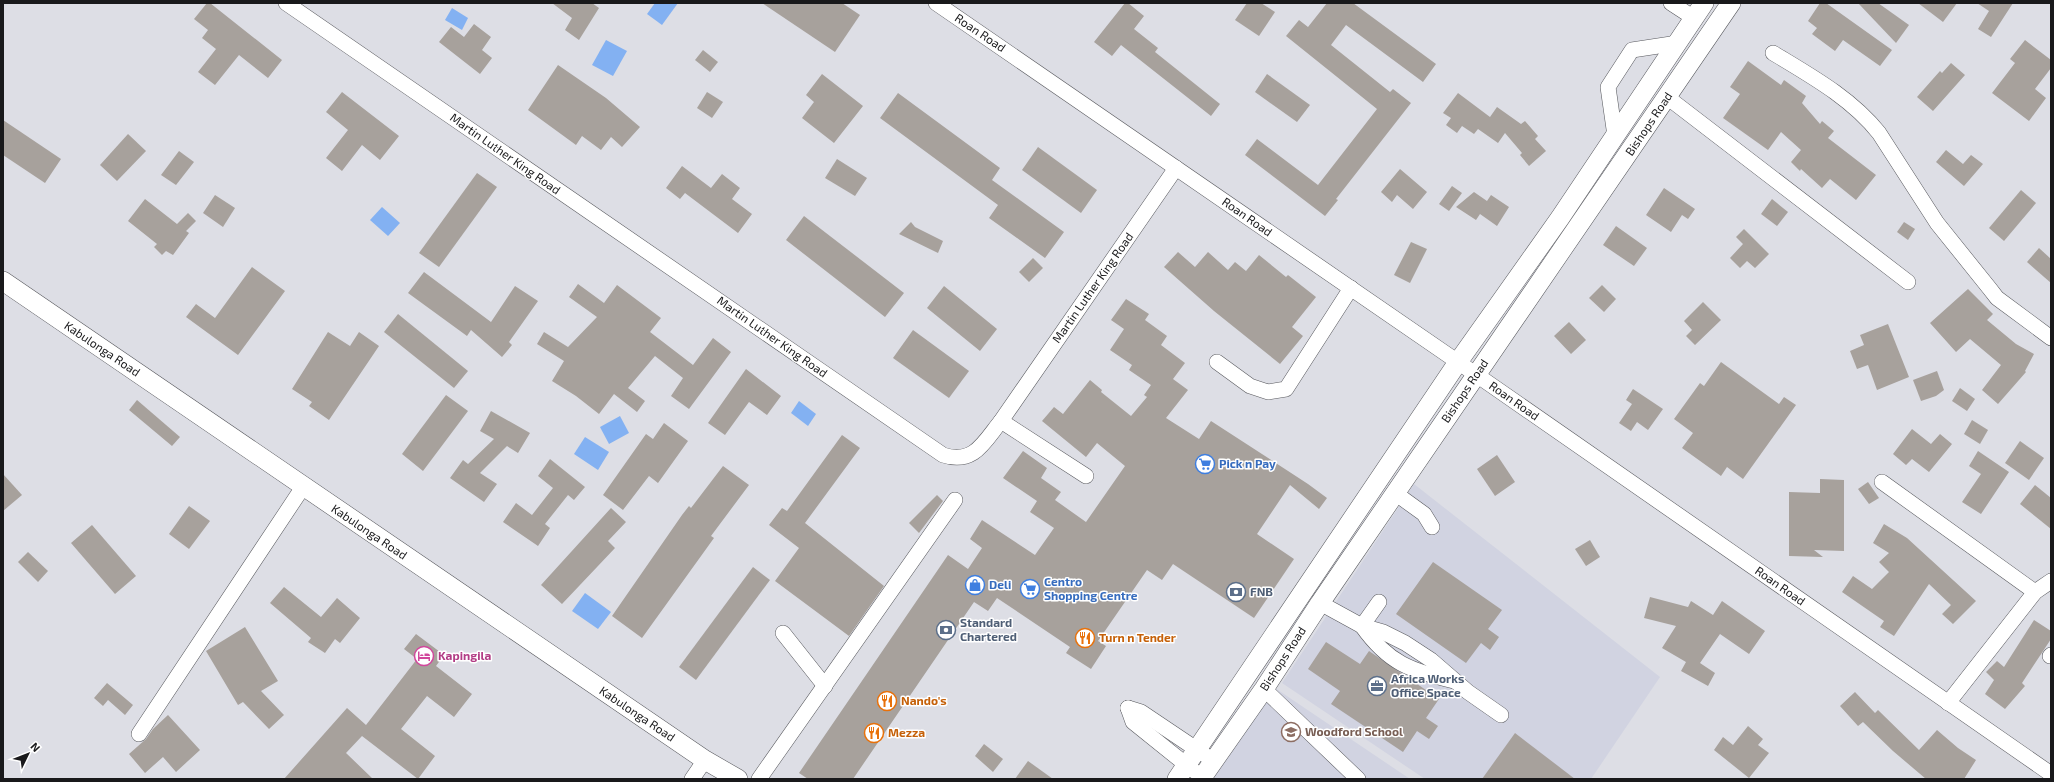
<svg xmlns="http://www.w3.org/2000/svg" width="2054" height="782" font-family="'Exo 2',sans-serif">
<style>
.built{fill:#d1d3e1}
.water{fill:#83b1f2}
.building{fill:#a7a19c}
.lines{fill:none;stroke-linecap:round;stroke-linejoin:round}
.minor-casing{stroke:#58595e;stroke-width:16}
.major-casing{stroke:#58595e;stroke-width:20}
.minor{stroke:#fff;stroke-width:15}
.major{stroke:#fff;stroke-width:19}
.labels{text-anchor:middle;stroke-width:3;stroke-linejoin:round;paint-order:stroke}
.street-label{font-size:12px;fill:#19191b;stroke:#fff}
.shop-label{font-size:12px;font-weight:bold;fill:#366cbe;stroke:#fff;text-anchor:start}
.service-label{font-size:12px;font-weight:bold;fill:#4e5e75;stroke:#fff;text-anchor:start}
.food-label{font-size:12px;font-weight:bold;fill:#c56008;stroke:#fff;text-anchor:start}
.hotel-label{font-size:12px;font-weight:bold;fill:#b23c85;stroke:#fff;text-anchor:start}
.education-label{font-size:12px;font-weight:bold;fill:#785e54;stroke:#fff;text-anchor:start}
</style>
<rect width="100%" height="100%" fill="#dddee5"/>
<!-- built -->
<g class="built">
<polygon points="1414,484 1660,677 1591,779 1425,779 1282,683"/>
<polygon points="1272,686 1410,779 1209,779"/>
</g>
<!-- water -->
<g class="water">
<polygon points="655,3 678,3 662,25 647,14"/>
<polygon points="452,8 468,18 462,30 445,20"/>
<polygon points="606,40 627,51 613,76 592,65"/>
<polygon points="382,207 400,223 388,236 370,220"/>
<polygon points="799,401 816,414 808,426 791,413"/>
<polygon points="620,416 629,433 609,444 600,427"/>
<polygon points="585,437 609,452 598,470 574,454"/>
<polygon points="585,593 611,612 598,629 572,611"/>
</g>
<!-- building -->
<g class="building">
<polygon points="207,3 210,3 282,60 268,78 239,55 215,85 198,72 216,49 202,38 208,30 194,19"/>
<polygon points="552,3 592,3 599,8 579,40 565,30 572,18"/>
<polygon points="762,3 842,3 860,15 835,52"/>
<polygon points="1125,3 1128,3 1144,16 1134,29 1158,48 1155,52 1220,104 1211,116 1121,45 1112,56 1094,42"/>
<polygon points="1247,3 1261,3 1275,12 1259,36 1235,20"/>
<polygon points="1327,3 1353,3 1436,64 1423,82 1346,25 1331,45 1390,92 1393,89 1411,103 1336,199 1338,200 1325,216 1245,155 1257,139 1318,185 1377,109 1286,36 1299,20 1308,27"/>
<polygon points="1820,3 1826,3 1892,50 1880,66 1843,40 1835,51 1812,34 1817,28 1808,21"/>
<polygon points="1858,3 1878,3 1909,25 1896,43"/>
<polygon points="1918,3 1957,3 1943,22"/>
<polygon points="1977,3 2013,3 1991,37 1978,29 1989,11"/>
<polygon points="474,24 491,37 482,50 492,58 480,74 439,42 451,27 464,37"/>
<polygon points="2025,40 2051,60 2051,68 2035,89 2046,98 2029,121 1992,93 2015,63 2010,59"/>
<polygon points="703,50 718,62 710,72 695,60"/>
<polygon points="1748,61 1781,85 1784,80 1806,96 1802,103 1820,124 1822,121 1834,131 1828,138 1876,175 1856,200 1830,179 1822,188 1801,169 1800,171 1791,162 1801,150 1781,132 1768,150 1723,118 1740,94 1730,87"/>
<polygon points="1951,63 1965,75 1933,111 1917,97 1940,71 1942,73"/>
<polygon points="558,65 606,98 640,127 622,147 611,137 601,150 582,136 576,145 528,110"/>
<polygon points="822,74 863,106 834,143 802,118 814,102 806,95"/>
<polygon points="1267,74 1310,105 1297,122 1255,92"/>
<polygon points="342,92 399,136 380,160 362,145 342,171 326,158 348,130 326,112"/>
<polygon points="707,92 723,102 712,118 697,108"/>
<polygon points="898,93 1000,168 992,180 1064,232 1045,258 989,218 998,205 880,118"/>
<polygon points="1458,93 1490,117 1497,107 1521,124 1525,121 1538,136 1535,139 1546,151 1529,166 1520,155 1522,153 1505,133 1498,143 1478,129 1474,134 1462,126 1457,133 1446,125 1451,118 1443,113"/>
<polygon points="3,120 61,159 45,183 3,155"/>
<polygon points="128,134 146,151 117,181 100,165"/>
<polygon points="1038,147 1097,190 1081,213 1022,170"/>
<polygon points="1946,150 1963,164 1971,155 1983,164 1964,186 1936,162"/>
<polygon points="179,151 194,162 176,185 161,175"/>
<polygon points="837,159 867,178 855,196 825,178"/>
<polygon points="682,166 711,188 722,174 740,188 732,199 752,214 738,233 685,193 680,199 666,188"/>
<polygon points="1400,169 1427,192 1413,209 1397,195 1392,202 1381,192"/>
<polygon points="477,173 497,187 439,267 419,253"/>
<polygon points="1452,186 1462,193 1449,211 1439,204"/>
<polygon points="1664,188 1695,209 1688,219 1682,215 1671,232 1646,215"/>
<polygon points="2021,190 2036,203 2004,241 1989,228"/>
<polygon points="1474,192 1487,201 1491,195 1509,207 1497,226 1480,214 1476,220 1456,207"/>
<polygon points="215,195 235,208 223,227 203,213"/>
<polygon points="145,199 177,224 188,213 196,221 186,231 189,233 173,255 166,251 162,255 154,247 157,244 128,221"/>
<polygon points="1772,199 1788,212 1777,226 1761,214"/>
<polygon points="804,216 904,293 885,317 786,240"/>
<polygon points="911,222 915,227 943,241 938,253 899,234"/>
<polygon points="1904,222 1915,229 1908,240 1897,232"/>
<polygon points="1616,226 1647,248 1634,266 1603,245"/>
<polygon points="1744,229 1769,254 1755,268 1747,261 1740,268 1730,258 1743,244 1736,237"/>
<polygon points="1411,242 1427,249 1410,283 1394,275"/>
<polygon points="2039,248 2051,259 2051,283 2027,262"/>
<polygon points="1178,252 1195,267 1208,252 1228,270 1235,262 1246,271 1259,255 1286,277 1288,275 1316,297 1292,327 1303,336 1280,364 1214,311 1164,267"/>
<polygon points="1033,258 1043,268 1029,282 1019,272"/>
<polygon points="252,267 285,291 238,355 186,317 196,304 215,318"/>
<polygon points="424,272 491,322 515,286 538,301 509,342 512,345 502,357 471,330 467,336 408,293"/>
<polygon points="578,284 604,303 617,285 661,318 650,332 693,365 713,338 731,352 689,409 671,396 683,378 655,356 628,388 645,401 637,412 614,394 599,414 576,396 552,381 564,361 537,344 544,332 568,347 597,317 569,297"/>
<polygon points="1602,285 1616,299 1604,312 1589,298"/>
<polygon points="944,286 997,329 980,351 927,308"/>
<polygon points="1968,289 1993,314 1987,320 2016,344 2034,354 2025,371 2026,372 1998,404 1982,390 2001,365 1970,339 1956,352 1930,323"/>
<polygon points="1126,299 1149,314 1145,320 1167,336 1161,345 1185,363 1173,379 1188,390 1166,418 1199,439 1211,421 1308,484 1327,498 1319,509 1290,485 1257,534 1294,559 1254,618 1173,564 1162,580 1147,570 1098,641 1106,646 1091,669 1066,653 1070,647 997,598 988,611 974,602 853,779 808,779 799,773 948,555 968,569 982,548 970,539 982,520 1035,555 1054,528 1030,512 1037,501 1003,478 1023,451 1047,468 1041,478 1061,492 1055,500 1086,522 1125,466 1097,443 1086,457 1042,421 1054,407 1063,414 1090,380 1102,390 1101,392 1131,416 1147,397 1144,395 1151,385 1129,370 1132,365 1110,350 1124,329 1111,320"/>
<polygon points="1703,302 1721,320 1695,345 1686,336 1692,330 1684,321"/>
<polygon points="398,314 468,371 454,388 384,332"/>
<polygon points="1569,322 1586,340 1571,354 1554,336"/>
<polygon points="1888,324 1909,377 1877,390 1868,365 1857,369 1850,351 1864,345 1860,335"/>
<polygon points="913,330 969,371 949,398 893,358"/>
<polygon points="328,332 350,346 359,332 379,346 329,420 309,406 312,402 292,389"/>
<polygon points="1721,362 1779,404 1784,397 1796,405 1743,479 1727,467 1721,476 1682,448 1693,433 1674,419 1700,383 1704,386"/>
<polygon points="746,369 781,396 767,415 749,402 725,435 708,423"/>
<polygon points="1937,371 1944,390 1936,396 1921,401 1913,380"/>
<polygon points="1960,388 1975,399 1967,411 1952,401"/>
<polygon points="1633,389 1663,409 1648,430 1637,422 1631,431 1619,423 1632,404 1626,400"/>
<polygon points="446,395 468,411 423,471 402,454"/>
<polygon points="137,400 180,437 172,446 129,410"/>
<polygon points="491,411 530,433 518,453 507,446 480,473 497,484 484,502 450,478 463,460 468,464 494,439 480,431"/>
<polygon points="1972,420 1988,430 1980,444 1964,434"/>
<polygon points="664,423 688,441 658,483 649,476 623,510 603,495 646,434 653,439"/>
<polygon points="1912,429 1931,444 1940,434 1952,444 1929,472 1912,459 1906,465 1893,454"/>
<polygon points="842,435 860,448 805,523 884,586 849,636 775,581 799,548 769,525 782,508 787,511"/>
<polygon points="2020,441 2044,458 2029,480 2005,463"/>
<polygon points="1978,451 2009,472 1981,514 1962,502 1981,474 1969,466"/>
<polygon points="1497,455 1515,482 1495,496 1477,469"/>
<polygon points="550,459 585,487 574,500 568,495 545,524 550,528 538,546 503,522 516,503 532,515 553,488 538,476"/>
<polygon points="723,466 749,485 711,536 714,538 642,638 612,616 682,515 689,506 691,508"/>
<polygon points="3,474 22,495 3,511"/>
<polygon points="1820,479 1844,480 1844,551 1814,550 1823,557 1789,556 1789,492 1820,493"/>
<polygon points="1868,482 1879,498 1869,504 1858,489"/>
<polygon points="2035,485 2051,498 2051,529 2020,504"/>
<polygon points="937,495 943,501 919,533 909,523"/>
<polygon points="189,506 210,521 189,549 169,534"/>
<polygon points="611,508 626,522 608,541 615,548 562,604 541,585"/>
<polygon points="1884,524 1907,538 1976,601 1953,624 1942,614 1951,605 1929,584 1894,636 1880,627 1884,621 1842,592 1853,576 1872,589 1889,572 1879,562 1889,553 1873,543"/>
<polygon points="92,525 136,576 115,594 71,543"/>
<polygon points="1590,540 1600,557 1586,566 1575,549"/>
<polygon points="28,552 48,571 38,582 18,562"/>
<polygon points="1433,562 1502,610 1488,629 1499,637 1490,650 1481,643 1466,663 1396,614"/>
<polygon points="753,567 770,580 696,680 679,667"/>
<polygon points="284,587 321,617 337,598 360,618 340,643 335,639 325,653 308,642 311,638 270,603"/>
<polygon points="1650,597 1688,607 1691,601 1713,615 1722,601 1765,631 1749,654 1720,634 1700,663 1715,673 1708,686 1681,671 1686,662 1662,648 1676,626 1644,618"/>
<polygon points="2034,620 2051,631 2051,639 2022,683 2025,686 2005,709 1985,694 1994,680 1986,672 1997,661 2004,667"/>
<polygon points="245,627 278,681 261,691 284,715 269,729 243,702 238,705 206,651"/>
<polygon points="416,634 444,655 436,666 472,694 454,717 427,696 401,729 435,756 418,779 362,736 346,753 373,779 284,779 347,708 366,725 417,659 404,649"/>
<polygon points="1326,642 1360,664 1369,651 1439,699 1426,718 1438,726 1429,739 1417,731 1403,752 1331,704 1340,691 1308,669"/>
<polygon points="107,683 133,705 125,715 108,700 103,706 94,698"/>
<polygon points="1855,692 1875,713 1878,710 1919,750 1937,730 1958,748 1976,760 1964,779 1926,779 1893,751 1863,722 1858,726 1840,706"/>
<polygon points="168,715 200,750 176,772 163,757 145,773 129,754 146,739 153,729"/>
<polygon points="1748,726 1763,739 1758,745 1769,753 1749,778 1714,750 1723,737 1733,745"/>
<polygon points="1515,733 1575,779 1482,779"/>
<polygon points="984,744 1003,759 993,772 975,756"/>
<polygon points="1028,761 1053,779 1015,779"/>
</g>
<g class="lines">
<defs>
<g id="minor">
<path d="M286,3L943,455C974,465 984,442 1001,421L1176,168"/>
<polyline points="936,3 1458,362 2051,774"/>
<polyline points="1671,3 1694,18"/>
<path d="M1773,53C1811,76 1851,98 1879,133L1937,223L1990,289L1997,298L2051,338"/>
<polyline points="1667,97 1908,282"/>
<polyline points="1615,136 1608,87 1632,50 1678,43"/>
<polyline points="1217,362 1250,386 1268,392 1286,389 1351,288"/>
<polyline points="1001,421 1086,476"/>
<polyline points="1882,482 2035,592"/>
<polyline points="1395,493 1424,514 1432,527"/>
<polyline points="1320,603 1362,626 1383,632 1405,643 1431,660 1468,692 1501,715"/>
<path d="M1362,626C1389,664 1410,670 1454,681"/>
<polyline points="1362,626 1379,602"/>
<polyline points="783,633 825,686"/>
<polyline points="2050,656 2051,655"/>
<polyline points="1264,689 1358,779"/>
<polyline points="1948,703 2035,592 2051,581"/>
<polyline points="1128,708 1133,722 1194,771"/>
<polyline points="1128,708 1141,712 1205,755"/>
<polyline points="139,734 303,487"/>
<polyline points="692,779 705,760"/>
<polyline points="759,779 955,500"/>
</g>
<g id="major">
<polyline points="3,281 705,760 738,779"/>
<polyline points="1177,779 1458,362 1560,218 1704,3"/>
<polyline points="1201,779 1264,689 1320,603 1731,3"/>
</g>
</defs>
<!-- minor casing -->
<use href="#minor" class="minor-casing"/>
<!-- major casing -->
<use href="#major" class="major-casing"/>
<!-- minor -->
<use href="#minor" class="minor"/>
<!-- major -->
<use href="#major" class="major"/>
</g>
<!-- icons -->
<defs>
<symbol id="supermarket-ring" viewBox="-11 -11 22 22"><circle r="9.5" fill="#fff" stroke="#3f7fe0" stroke-width="1.5"/><path d="M-6-5.5h2.5l.6 2H6L4.5 2H-2.5L-4.4-4H-6ZM-1.5 3.2a1.3 1.3 0 1 0 .1 0ZM3 3.2a1.3 1.3 0 1 0 .1 0Z" fill="#3f7fe0"/></symbol>
<symbol id="shop-ring" viewBox="-11 -11 22 22"><circle r="9.5" fill="#fff" stroke="#3f7fe0" stroke-width="1.5"/><path d="M-5-2.5h2.3a2.7 3.5 0 0 1 5.4 0H5L5.5 6h-11ZM-1.5-2.5h3a1.5 2.3 0 0 0-3 0Z" fill="#3f7fe0"/></symbol>
<symbol id="bank-ring" viewBox="-11 -11 22 22"><circle r="9.5" fill="#fff" stroke="#5c6f8a" stroke-width="1.5"/><path d="M-6-4H6V4H-6ZM0-2.3a2.3 2.3 0 1 0 0 4.6a2.3 2.3 0 1 0 0-4.6Z" fill="#5c6f8a"/></symbol>
<symbol id="restaurant-ring" viewBox="-11 -11 22 22"><circle r="9.5" fill="#fff" stroke="#e8710a" stroke-width="1.5"/><path d="M-5-6h1v4h1v-4h1v4h1v-4h1v5L-1.5 .5V6h-2V.5L-5-1ZM5-6V6H3V1.5H1.5Q1.5-4 5-6Z" fill="#e8710a"/></symbol>
<symbol id="hotel-ring" viewBox="-11 -11 22 22"><circle r="9.5" fill="#fff" stroke="#d1479c" stroke-width="1.5"/><path d="M-6-4.5h1.5V1H6V5H4.5V3h-9V5H-6ZM-4 0a1.8 1.8 0 1 1 3.6 0ZM.5 0V-2.5h3Q6-2.5 6 0Z" fill="#d1479c"/></symbol>
<symbol id="office-ring" viewBox="-11 -11 22 22"><circle r="9.5" fill="#fff" stroke="#5c6f8a" stroke-width="1.5"/><path d="M-6-3h4V-5.5h4V-3h4V5H-6ZM-1-4.5V-3h2v-1.5ZM-6 0V1H6V0Z" fill="#5c6f8a"/></symbol>
<symbol id="school-ring" viewBox="-11 -11 22 22"><circle r="9.5" fill="#fff" stroke="#8d6e63" stroke-width="1.5"/><path d="M0-5L7-2L0 1L-7-2ZM-4 1L0 2.5L4 1V4Q0 6-4 4Z" fill="#8d6e63"/></symbol>
</defs>
<g fill-rule="evenodd">
<use href="#supermarket-ring" x="1194" y="453" width="22" height="22"/>
<use href="#shop-ring" x="964" y="574" width="22" height="22"/>
<use href="#supermarket-ring" x="1019" y="578" width="22" height="22"/>
<use href="#bank-ring" x="1225" y="581" width="22" height="22"/>
<use href="#bank-ring" x="935" y="619" width="22" height="22"/>
<use href="#restaurant-ring" x="1074" y="627" width="22" height="22"/>
<use href="#hotel-ring" x="413" y="645" width="22" height="22"/>
<use href="#office-ring" x="1366" y="675" width="22" height="22"/>
<use href="#restaurant-ring" x="876" y="690" width="22" height="22"/>
<use href="#school-ring" x="1280" y="721" width="22" height="22"/>
<use href="#restaurant-ring" x="863" y="722" width="22" height="22"/>
</g>
<g class="labels">
<!-- street labels -->
<g class="street-label">
<text transform="translate(980 33) rotate(34)" y="4">Roan Road</text>
<text transform="translate(1649 124) rotate(-56)" y="4">Bishops Road</text>
<text transform="translate(505 154) rotate(35)" y="4">Martin Luther King Road</text>
<text transform="translate(1247 217) rotate(35)" y="4">Roan Road</text>
<text transform="translate(1093 288) rotate(-55)" y="4">Martin Luther King Road</text>
<text transform="translate(772 337) rotate(35)" y="4">Martin Luther King Road</text>
<text transform="translate(102 349) rotate(34)" y="4">Kabulonga Road</text>
<text transform="translate(1465 391) rotate(-56)" y="4">Bishops Road</text>
<text transform="translate(1514 401) rotate(35)" y="4">Roan Road</text>
<text transform="translate(369 532) rotate(34)" y="4">Kabulonga Road</text>
<text transform="translate(1780 586) rotate(35)" y="4">Roan Road</text>
<text transform="translate(1283 659) rotate(-57)" y="4">Bishops Road</text>
<text transform="translate(637 714) rotate(34)" y="4">Kabulonga Road</text>
</g>
<!-- shop labels -->
<g class="shop-label">
<text x="1219" y="468">Pick n Pay</text>
<text x="1044" y="586">Centro<tspan x="1044" dy="14">Shopping Centre</tspan></text>
<text x="989" y="589">Deli</text>
</g>
<!-- service labels -->
<g class="service-label">
<text x="1250" y="596">FNB</text>
<text x="960" y="627">Standard<tspan x="960" dy="14">Chartered</tspan></text>
<text x="1391" y="683">Africa Works<tspan x="1391" dy="14">Office Space</tspan></text>
</g>
<!-- food labels -->
<g class="food-label">
<text x="1099" y="642">Turn n Tender</text>
<text x="901" y="705">Nando's</text>
<text x="888" y="737">Mezza</text>
</g>
<!-- hotel labels -->
<g class="hotel-label">
<text x="438" y="660">Kapingila</text>
</g>
<!-- education labels -->
<g class="education-label">
<text x="1305" y="736">Woodford School</text>
</g>
</g>
<!-- border -->
<rect width="2054" height="782" fill="none" stroke="#19191b" stroke-width="8"/>
<!-- north arrow -->
<g transform="translate(28 754) rotate(47)" stroke="#ffffff" stroke-width="3" paint-order="stroke">
<path d="M0-3L7 15L0 10L-7 15Z" fill="#19191b"/>
<text y="-6" font-size="11" font-weight="bold" text-anchor="middle" fill="#19191b">N</text>
</g>
</svg>
